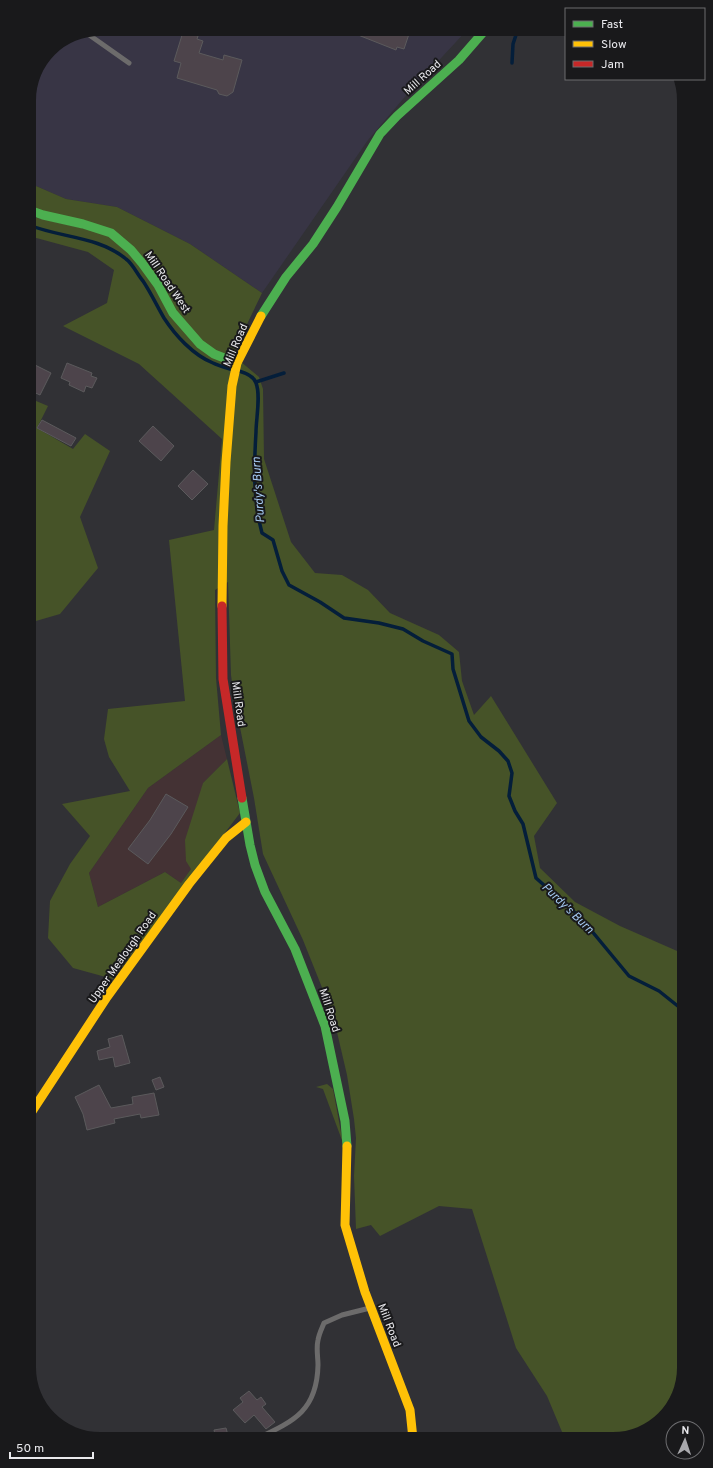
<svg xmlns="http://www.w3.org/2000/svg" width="713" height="1468" font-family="Overpass,sans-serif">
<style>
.industrial{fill:#443234}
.medical{fill:#383545}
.green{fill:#465328}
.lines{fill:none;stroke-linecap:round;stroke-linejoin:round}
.stream{stroke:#041e3a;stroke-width:3.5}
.building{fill:#4d444b;stroke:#5b5a5c}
.lane{stroke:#6c6b6b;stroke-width:5}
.fast{stroke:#4caf50;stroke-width:9}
.slow{stroke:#ffc107;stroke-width:9}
.jam{stroke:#c62828;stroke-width:9}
.labels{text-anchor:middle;stroke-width:4;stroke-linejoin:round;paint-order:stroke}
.street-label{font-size:11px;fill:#e9e9ed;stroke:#19191b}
.water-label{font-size:12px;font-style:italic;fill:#a4c9f1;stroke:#19191b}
</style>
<rect width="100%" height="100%" fill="#313135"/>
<!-- industrial -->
<polygon class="industrial" points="221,735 227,759 203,783 191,869 181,883 165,872 98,907 89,873 148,788"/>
<!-- medical -->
<polygon class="medical" points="100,29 468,29 403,99 368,140 262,293 190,244 117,207 66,199 29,183 29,96 50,50 73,34"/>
<!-- green -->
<g class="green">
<polygon points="29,183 66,199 117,207 190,244 262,293 236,347 234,356 259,377 263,389 264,459 291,542 315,573 342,575 368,590 390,613 439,635 459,652 462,681 474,715 491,696 557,803 534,836 540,868 575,902 620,926 684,954 684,1368 672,1408 640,1434 613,1439 565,1439 547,1396 516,1348 472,1209 439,1206 380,1236 371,1225 356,1229 354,1176 356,1138 354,1119 347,1075 333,1015 303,940 263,854 254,798 234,697 231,675 228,582 215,590 216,678 221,735 148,788 89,873 98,907 165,872 181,883 191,869 186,861 185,840 203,783 227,759 240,813 113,979 73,968 48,938 50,901 70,864 90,836 62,804 130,791 109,757 104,739 108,709 185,701 169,540 214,530 222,439 139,364 63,326 107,303 114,270 88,252 29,236 29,216 125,238 29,207"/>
<polygon points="29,398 48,406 37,428 73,449 85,434 110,451 80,517 98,568 60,614 29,623"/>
<polygon points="327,1084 333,1089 343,1143 323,1089 316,1087"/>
</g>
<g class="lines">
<!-- stream -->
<g class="stream">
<polyline points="512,63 513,44 518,29"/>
<path d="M29,225C61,238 98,236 126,259C133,264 137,274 143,281C151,293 157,306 164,318C175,335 193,355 213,363C219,366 227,368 233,370"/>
<path d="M239,371C246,373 254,376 256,383C261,395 256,419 256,432C254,465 253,501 262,533L273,540L282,571L289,585L320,602L344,618L379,623L403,629L423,641L452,654L453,669L469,721L481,737L499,751L508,761L512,773L509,796L515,811L523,824L536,878L581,918L629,976L659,991L684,1011"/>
<polyline points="256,382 284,373"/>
</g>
</g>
<!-- building -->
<g class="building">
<polygon points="343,29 406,29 410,31 404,49 397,47 396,50"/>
<polygon points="183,32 198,36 197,39 203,41 199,53 223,60 224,55 242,60 233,92 227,96 219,94 217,90 177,78 181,63 174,61"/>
<polygon points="29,362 51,373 40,395 29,390"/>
<polygon points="67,363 92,373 91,376 97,378 92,388 86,386 84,392 69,385 70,382 61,378"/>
<polygon points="42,420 76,438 71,446 37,428"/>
<polygon points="153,426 174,446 161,461 139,441"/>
<polygon points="193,470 208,484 192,500 178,486"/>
<polygon points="166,794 188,807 171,834 148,864 128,849 150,820"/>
<polygon points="122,1035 130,1063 115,1067 113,1057 99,1060 97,1051 110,1047 108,1039"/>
<polygon points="160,1077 164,1087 156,1090 152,1080"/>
<polygon points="99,1085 111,1108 133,1104 132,1097 154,1093 159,1115 141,1118 140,1114 114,1119 115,1123 87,1130 83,1114 75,1097"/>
<polygon points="249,1391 257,1400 261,1397 266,1404 262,1407 275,1422 266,1429 254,1415 245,1423 233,1410 243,1402 240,1398"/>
<polygon points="226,1428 229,1439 216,1439 214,1430"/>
</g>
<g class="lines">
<!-- lane -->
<g class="lane">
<polyline points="85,32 129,63"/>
<path d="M256,1439C294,1421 317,1411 318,1365C318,1357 316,1348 318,1340C319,1334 322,1328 324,1323L342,1315L370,1308"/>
</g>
<!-- fast -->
<g class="fast">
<polyline points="29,210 43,215 83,224 111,233 131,250 142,263 158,285 173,313 200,344 214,354 237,363"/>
<polyline points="261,316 286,277 313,244 337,207 380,134 397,116 459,60 486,29"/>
<polyline points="242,798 250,845 255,865 265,892 295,949 325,1026 345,1121 347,1146"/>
</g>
<!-- slow -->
<g class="slow">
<polyline points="222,606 223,526 226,462 232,386 237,363 261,316"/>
<polyline points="29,1116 107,997 189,884 226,838 246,822"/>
<polyline points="347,1146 345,1225 365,1292 410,1410 413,1439"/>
</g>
<!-- jam -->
<polyline class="jam" points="222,606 223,679 242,798"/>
</g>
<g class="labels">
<!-- street labels -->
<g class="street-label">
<text transform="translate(422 77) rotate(-42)" y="4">Mill Road</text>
<text transform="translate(168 282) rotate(56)" y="4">Mill Road West</text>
<text transform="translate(235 345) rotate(-67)" y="4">Mill Road</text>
<text transform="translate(239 704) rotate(82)" y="4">Mill Road</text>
<text transform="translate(122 957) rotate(-55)" y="4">Upper Mealough Road</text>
<text transform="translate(330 1010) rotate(72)" y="4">Mill Road</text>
<text transform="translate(390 1325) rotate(69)" y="4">Mill Road</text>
</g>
<!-- water labels -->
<g class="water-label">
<text transform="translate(258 490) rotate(-94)" y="4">Purdy's Burn</text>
<text transform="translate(568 908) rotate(44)" y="4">Purdy's Burn</text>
</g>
</g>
<!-- crop -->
<path d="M0 0H713V1468H0ZM100 36H613A64 64 0 0 1 677 100V1368A64 64 0 0 1 613 1432H100A64 64 0 0 1 36 1368V100A64 64 0 0 1 100 36Z" fill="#19191b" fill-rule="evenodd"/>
<!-- legend -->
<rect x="565" y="8" width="140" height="72" fill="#19191b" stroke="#6c6c6f"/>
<rect x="573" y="21" width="20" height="6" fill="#4caf50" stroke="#6c6c6f"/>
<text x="601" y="28" font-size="12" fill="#e9e9ed">Fast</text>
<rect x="573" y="41" width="20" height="6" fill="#ffc107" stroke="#6c6c6f"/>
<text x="601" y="48" font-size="12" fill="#e9e9ed">Slow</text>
<rect x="573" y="61" width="20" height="6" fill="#c62828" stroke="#6c6c6f"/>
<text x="601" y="68" font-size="12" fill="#e9e9ed">Jam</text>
<!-- north arrow -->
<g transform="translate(685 1440) rotate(3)"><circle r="19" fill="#19191b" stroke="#6c6c6f"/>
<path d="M0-3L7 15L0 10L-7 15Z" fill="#a9a9ad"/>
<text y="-6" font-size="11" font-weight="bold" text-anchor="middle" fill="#e9e9ed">N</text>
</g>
<!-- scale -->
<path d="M10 1452v6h83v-6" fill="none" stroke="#e9e9ed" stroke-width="2"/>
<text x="16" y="1452" font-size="12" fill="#e9e9ed" stroke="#19191b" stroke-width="3" paint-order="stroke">50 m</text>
</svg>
